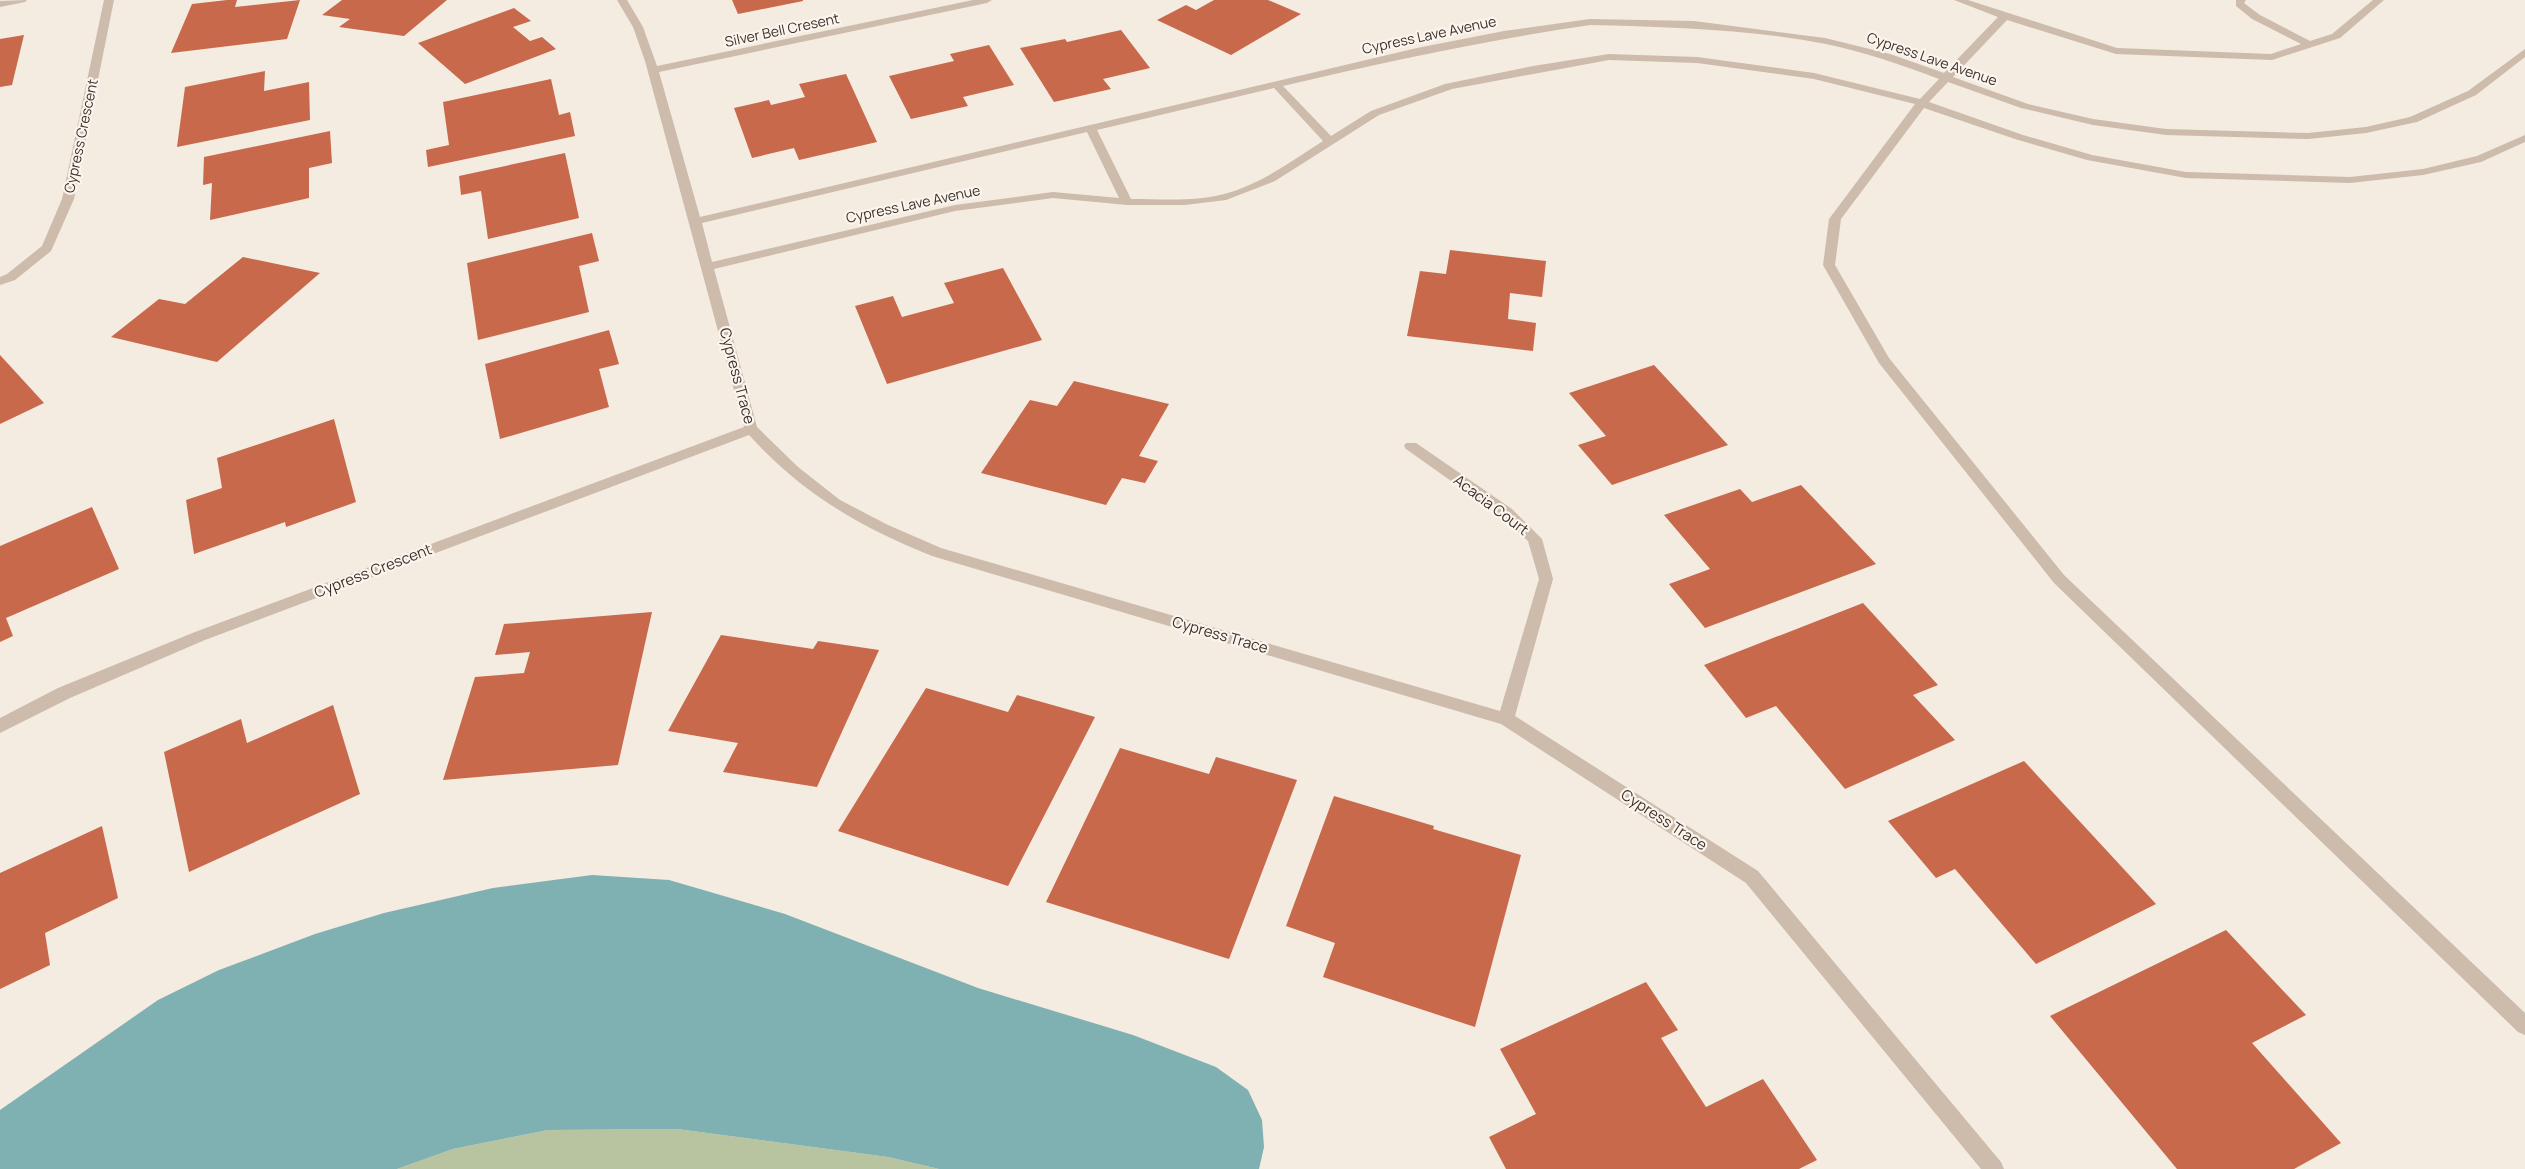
<svg xmlns="http://www.w3.org/2000/svg" width="2525" height="1169" font-family="Manrope,sans-serif">
<style>
.green{fill:#b8c4a0}
.water{fill:#7fb0b2}
.building{fill:#c8694b}
.lines{fill:none;stroke-linecap:round;stroke-linejoin:round}
.minor{fill:#cdbbac;fill-rule:evenodd}
.labels{text-anchor:middle;stroke-width:4.5;stroke-linejoin:round;paint-order:stroke}
.far-street-label{font-size:14px;fill:#3b302b;stroke:#fbf5ee}
.street-label{font-size:15px;fill:#3b302b;stroke:#fbf5ee}
</style>
<rect width="100%" height="100%" fill="#f4ebe1"/>
<!-- green -->
<polygon class="green" points="677,1129 888,1157 939,1169 397,1169 453,1149 548,1130"/>
<!-- water -->
<polygon class="water" points="592,875 669,880 785,914 978,988 1133,1035 1216,1067 1248,1090 1262,1120 1264,1147 1259,1169 939,1169 888,1157 677,1129 548,1130 453,1149 397,1169 0,1169 0,1110 158,1000 219,970 315,934 384,913 493,888"/>
<!-- building -->
<g class="building">
<polygon points="227,0 237,0 235,7 300,0 287,39 171,53 192,4"/>
<polygon points="342,0 447,0 404,36 339,27 350,19 322,15"/>
<polygon points="732,0 803,0 803,1 738,14"/>
<polygon points="1214,0 1268,0 1301,14 1231,55 1157,20 1186,5 1196,10"/>
<polygon points="514,8 531,21 513,27 530,41 542,37 556,49 465,84 418,43"/>
<polygon points="1121,30 1150,68 1103,79 1111,89 1054,102 1020,48 1065,39 1067,42"/>
<polygon points="24,35 12,85 0,87 0,39"/>
<polygon points="989,45 1014,85 963,97 968,106 911,119 889,76 954,61 950,54"/>
<polygon points="265,71 264,91 309,82 310,120 177,147 185,87"/>
<polygon points="846,74 877,142 799,160 794,148 752,158 734,108 769,100 771,105 805,97 799,84"/>
<polygon points="551,79 559,115 570,112 575,136 428,167 426,150 449,145 443,102"/>
<polygon points="330,131 332,163 309,168 309,198 210,220 212,183 203,185 204,157"/>
<polygon points="565,153 579,218 488,239 481,191 461,195 459,176"/>
<polygon points="592,233 599,261 579,266 589,312 478,340 467,263"/>
<polygon points="1450,250 1546,261 1542,297 1510,293 1508,319 1536,323 1533,351 1407,336 1420,271 1446,274"/>
<polygon points="243,257 320,273 217,362 111,337 159,299 185,304"/>
<polygon points="1003,268 1042,340 887,384 855,306 893,296 902,317 954,303 944,283"/>
<polygon points="609,330 619,364 599,369 609,407 500,439 485,364"/>
<polygon points="0,355 44,403 0,424"/>
<polygon points="1654,365 1728,445 1612,485 1578,445 1606,436 1569,393"/>
<polygon points="1074,381 1169,404 1139,456 1158,461 1145,483 1122,478 1106,505 981,473 1030,400 1057,406"/>
<polygon points="334,419 356,502 286,527 285,522 194,554 186,500 222,488 217,458"/>
<polygon points="1801,485 1876,564 1705,628 1669,584 1710,569 1664,515 1740,489 1752,502"/>
<polygon points="92,507 119,569 6,618 13,636 0,642 0,546"/>
<polygon points="1863,603 1938,685 1913,695 1955,740 1845,789 1776,706 1746,718 1704,665"/>
<polygon points="652,612 618,765 443,780 475,677 524,673 530,652 495,655 504,624"/>
<polygon points="721,635 813,649 818,641 879,650 817,787 723,772 738,743 668,731"/>
<polygon points="926,688 1008,712 1017,695 1095,717 1008,886 838,831"/>
<polygon points="333,705 360,794 189,872 164,752 241,719 247,743"/>
<polygon points="1120,748 1209,774 1216,757 1297,780 1229,959 1046,902"/>
<polygon points="2024,761 2156,904 2036,964 1955,869 1936,878 1888,821"/>
<polygon points="1334,796 1434,826 1433,829 1521,855 1475,1027 1323,977 1335,943 1286,926"/>
<polygon points="102,826 118,898 45,933 50,965 0,989 0,873"/>
<polygon points="2226,930 2306,1015 2252,1043 2341,1143 2294,1169 2177,1169 2050,1016"/>
<polygon points="1646,982 1678,1030 1661,1038 1706,1107 1763,1079 1817,1160 1799,1169 1506,1169 1489,1137 1536,1114 1500,1049"/>
</g>
<g class="lines">
<!-- minor -->
<g class="minor">
<polygon points="27,0 25,2 0,7 0,1"/>
<polygon points="104,0 114,0 74,199 51,251 15,280 0,285 0,277 7,274 42,246 62,199"/>
<path d="M617,0H627L643,27L657,66L973,0H992L987,3L659,72L700,217L1417,48L1504,31L1590,19L1694,21L1825,38L1890,54L1944,73L1998,17L1954,0H1968L2117,48L2271,54L2301,44L2252,19L2236,6V0H2246L2244,3L2260,15L2310,41L2332,34L2373,0H2384L2340,38L2272,60L2116,54L2007,20L1953,77L2028,104L2093,119L2166,129L2308,133L2366,127L2410,117L2468,91L2525,49V57L2476,95L2417,122L2366,133L2308,139L2166,135L2093,125L2021,108L1948,82L1929,102L2023,135L2092,155L2186,172L2350,177L2423,169L2477,156L2525,135V142L2481,162L2423,175L2350,183L2186,178L2087,160L2015,139L1924,108L1841,219L1835,265L1889,358L2064,575L2525,1013V1035L2518,1032L2054,583L1879,363L1823,265L1829,219L1915,104L1814,79L1697,63L1609,60L1452,89L1379,115L1275,181L1226,200L1185,205H1127L1053,198L955,211L714,269L757,427L798,467L840,500L888,525L941,548L1500,711L1539,579L1528,541L1502,517L1406,449L1404,446L1406,443H1416L1512,509L1542,539L1553,579L1515,716L1758,871L2001,1162L2004,1169H1981L1746,883L1501,724L932,556C858,526 803,494 749,435L205,640L70,698L0,733V718L58,688L195,632L744,427L645,61L633,27ZM1590,25C1669,27 1748,29 1826,44C1865,52 1902,65 1939,79L1920,99L1814,73L1697,57L1609,54L1533,66L1445,84L1371,111L1331,136L1283,86C1385,62 1486,40 1590,25ZM1274,88L1323,141C1292,161 1261,184 1224,194C1195,202 1161,199 1131,199L1097,130ZM1087,132L1119,198L1053,192L955,205L712,262L702,223Z"/>
</g>
</g>
<g class="labels">
<!-- far-street labels -->
<g class="far-street-label">
<text transform="translate(782 30) rotate(-12)" y="5">Silver Bell Cresent</text>
<text transform="translate(1429 35) rotate(-12)" y="5">Cypress Lave Avenue</text>
<text transform="translate(1932 59) rotate(19)" y="5">Cypress Lave Avenue</text>
<text transform="translate(81 136) rotate(-78)" y="5">Cypress Crescent</text>
<text transform="translate(913 204) rotate(-12)" y="5">Cypress Lave Avenue</text>
</g>
<!-- street labels -->
<g class="street-label">
<text transform="translate(737 376) rotate(75)" y="5">Cypress Trace</text>
<text transform="translate(1491 505) rotate(37)" y="5">Acacia Court</text>
<text transform="translate(373 571) rotate(-21)" y="5">Cypress Crescent</text>
<text transform="translate(1220 635) rotate(16)" y="5">Cypress Trace</text>
<text transform="translate(1664 820) rotate(33)" y="5">Cypress Trace</text>
</g>
</g>
</svg>
